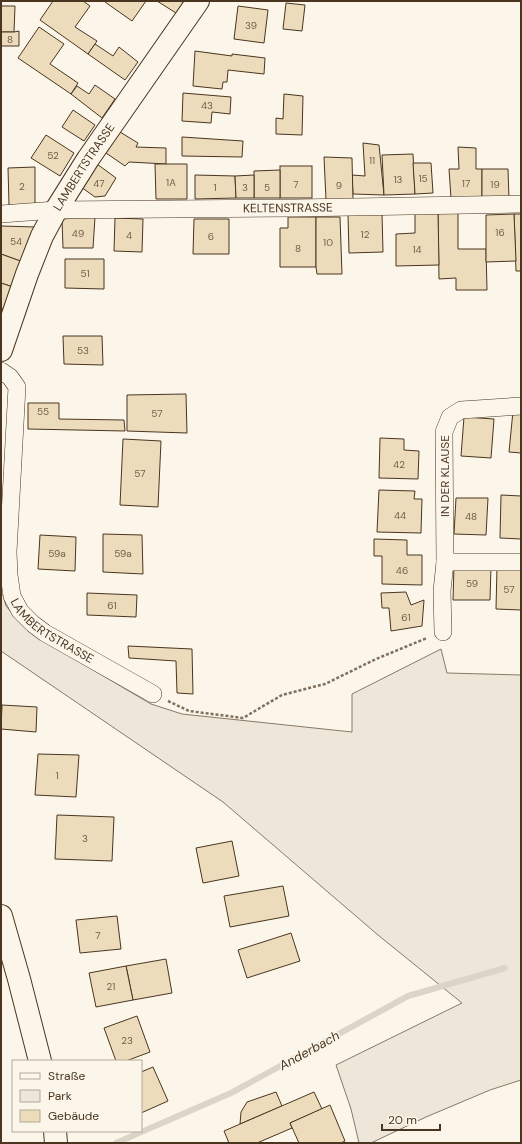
<svg xmlns="http://www.w3.org/2000/svg" width="522" height="1144" font-family="'DM Sans',sans-serif">
<style>
.green{fill:#ede6d9;stroke:#887966}
.lines{fill:none;stroke-linecap:round;stroke-linejoin:round}
.stream{stroke:#dcd4c6;stroke-width:6}
.building{fill:#ecdcbc;stroke:#4a3520}
.minor-casing{stroke:#4a3520;stroke-width:18}
.secondary-casing{stroke:#4a3520;stroke-width:24}
.path{stroke:#7f6f5c;stroke-width:2.5;stroke-dasharray:3 2;stroke-linecap:butt}
.minor{stroke:#fbf6e9;stroke-width:17}
.secondary{stroke:#fbf6e9;stroke-width:22}
.labels{text-anchor:middle;stroke-width:3;stroke-linejoin:round;paint-order:stroke}
.number-label{font-size:10px;fill:#725f47}
.street-label{font-size:12px;fill:#4a3520;stroke:#fbf6e9}
.water-label{font-size:13px;font-style:italic;fill:#4a3520;stroke:#fbf6e9}
</style>
<rect width="100%" height="100%" fill="#fbf6e9"/>
<!-- green -->
<polygon class="green" points="1,594 3,595 6,606 24,627 54,647 151,704 182,714 352,732 352,694 441,649 447,673 521,675 521,1080 490,1090 426,1117 371,1143 359,1143 351,1109 336,1065 462,1003 378,935 223,802 1,651"/>
<g class="lines">
<!-- stream -->
<polyline class="stream" points="116,1143 231,1093 408,996 505,968"/>
</g>
<!-- building -->
<g class="building">
<polygon points="53,1 83,1 90,6 75,27 97,41 88,54 40,20"/>
<polygon points="105,1 146,1 132,21 105,2"/>
<polygon points="157,1 184,1 176,13"/>
<polygon points="286,3 305,5 302,31 283,29"/>
<polygon points="1,6 15,6 14,32 1,32"/>
<polygon points="238,6 268,10 264,43 234,39"/>
<polygon points="39,27 64,44 50,64 78,83 71,94 18,58"/>
<polygon points="19,31 19,46 1,46 1,32 14,32"/>
<polygon points="95,44 113,56 119,47 138,62 125,80 88,54"/>
<polygon points="195,51 232,56 232,54 265,58 264,74 228,70 227,82 223,82 222,89 193,86"/>
<polygon points="95,85 115,99 102,118 71,94 77,86 89,94"/>
<polygon points="183,93 231,97 230,114 212,112 211,123 182,121"/>
<polygon points="284,94 303,96 302,135 276,134 276,118 283,119"/>
<polygon points="73,110 95,125 84,141 62,127"/>
<polygon points="120,132 138,143 136,147 166,148 166,164 129,162 125,166 106,153"/>
<polygon points="46,135 74,153 60,176 31,158"/>
<polygon points="182,137 243,141 242,157 182,156"/>
<polygon points="363,143 379,145 384,195 353,194 352,175 365,176"/>
<polygon points="458,147 476,148 476,169 482,169 482,198 451,198 449,169 459,169"/>
<polygon points="413,154 415,194 384,195 382,155"/>
<polygon points="324,157 352,158 353,200 326,200"/>
<polygon points="413,163 431,163 433,193 415,194"/>
<polygon points="97,164 116,178 105,196 95,197 81,187"/>
<polygon points="155,164 187,164 187,199 156,199"/>
<rect x="280" y="166" width="32" height="32"/>
<polygon points="35,167 35,205 9,205 8,168"/>
<polygon points="482,169 508,169 509,199 482,198"/>
<polygon points="280,170 280,198 254,198 254,171"/>
<polygon points="195,175 235,176 236,198 195,199"/>
<polygon points="254,175 254,198 236,198 235,176"/>
<polygon points="438,212 458,212 458,249 486,249 487,290 456,290 456,278 439,279"/>
<polygon points="438,212 439,265 396,266 396,234 415,233 415,213"/>
<polygon points="382,214 383,252 349,253 348,215"/>
<polygon points="514,214 521,214 521,271 516,271"/>
<polygon points="514,214 516,261 486,262 486,215"/>
<polygon points="95,217 93,248 63,248 62,219"/>
<polygon points="288,217 316,217 316,267 280,267 280,228 288,228"/>
<polygon points="316,217 340,217 342,274 317,274 316,267"/>
<polygon points="115,218 143,219 142,252 114,251"/>
<polygon points="194,219 229,219 229,254 193,254"/>
<polygon points="1,226 36,227 23,262 1,254"/>
<polygon points="1,254 23,262 13,287 1,283"/>
<polygon points="65,259 104,259 104,289 65,288"/>
<polygon points="1,283 13,287 5,310 1,308"/>
<polygon points="63,336 102,336 103,365 64,364"/>
<polygon points="186,394 187,433 127,431 127,395"/>
<polygon points="28,403 59,403 59,419 124,420 125,431 28,429"/>
<polygon points="513,411 521,412 521,453 509,452"/>
<polygon points="464,417 494,419 491,458 461,456"/>
<polygon points="380,438 404,439 404,450 419,451 418,479 379,478"/>
<polygon points="123,439 161,441 158,507 120,505"/>
<polygon points="379,490 415,491 414,499 422,499 421,533 377,532"/>
<polygon points="501,495 521,496 521,539 500,538"/>
<polygon points="456,498 488,498 486,535 454,534"/>
<polygon points="103,534 142,535 143,574 103,572"/>
<polygon points="40,535 76,537 75,571 38,569"/>
<polygon points="374,539 407,540 407,555 422,555 422,585 382,584 382,556 374,556"/>
<polygon points="454,566 491,566 490,600 453,600"/>
<polygon points="497,567 521,568 521,610 496,609"/>
<polygon points="406,592 411,605 424,600 422,626 391,631 389,608 382,608 381,593"/>
<polygon points="87,593 137,595 136,617 87,615"/>
<polygon points="128,646 192,649 193,694 177,693 176,661 129,658"/>
<polygon points="2,705 37,707 36,732 1,729"/>
<polygon points="38,754 79,755 76,797 35,795"/>
<polygon points="57,815 114,817 112,861 55,859"/>
<polygon points="232,841 239,876 203,883 196,848"/>
<polygon points="283,886 289,916 230,927 224,896"/>
<polygon points="117,916 121,949 80,953 76,920"/>
<polygon points="291,933 300,961 247,978 238,950"/>
<polygon points="166,959 172,993 133,1000 126,966"/>
<polygon points="126,966 133,1000 96,1007 89,973"/>
<polygon points="137,1016 150,1052 126,1061 116,1061 104,1028"/>
<polygon points="153,1067 168,1101 141,1113 141,1072"/>
<polygon points="276,1092 282,1106 240,1124 241,1112 247,1102"/>
<polygon points="314,1092 322,1109 290,1123 292,1128 257,1143 229,1143 224,1131"/>
<polygon points="330,1105 345,1141 341,1143 299,1143 290,1123"/>
</g>
<g class="lines">
<defs>
<g id="minor">
<path id="s1" d="M1,214L56,210L295,208L521,204"/>
<path id="s2" d="M1,371L10,377L17,387L8,552L9,575L12,596L20,611L33,624L45,633L153,694"/>
<polyline points="445,562 521,562"/>
<polyline points="443,632 442,591 445,562 444,432 450,417 461,410 521,406"/>
</g>
<g id="secondary">
<path id="s3" d="M1,350L27,274L42,236L56,210L88,159L198,1"/>
<polyline points="1,916 19,979 40,1061"/>
<polyline points="55,1131 56,1143"/>
</g>
</defs>
<!-- minor casing -->
<use href="#minor" class="minor-casing"/>
<!-- secondary casing -->
<use href="#secondary" class="secondary-casing"/>
<!-- path -->
<polyline class="path" points="168,701 189,711 243,718 282,695 325,684 376,659 427,638"/>
<!-- minor -->
<use href="#minor" class="minor"/>
<!-- secondary -->
<use href="#secondary" class="secondary"/>
</g>
<g class="labels">
<!-- number labels -->
<g class="number-label">
<text x="251" y="29">39</text>
<text x="10" y="43">8</text>
<text x="207" y="109">43</text>
<text x="53" y="159">52</text>
<text x="372" y="164">11</text>
<text x="423" y="182">15</text>
<text x="398" y="183">13</text>
<text x="171" y="186">1A</text>
<text x="99" y="187">47</text>
<text x="466" y="187">17</text>
<text x="296" y="188">7</text>
<text x="495" y="188">19</text>
<text x="339" y="189">9</text>
<text x="22" y="190">2</text>
<text x="215" y="191">1</text>
<text x="245" y="191">3</text>
<text x="267" y="191">5</text>
<text x="500" y="236">16</text>
<text x="78" y="237">49</text>
<text x="365" y="238">12</text>
<text x="129" y="239">4</text>
<text x="211" y="240">6</text>
<text x="16" y="245">54</text>
<text x="328" y="246">10</text>
<text x="298" y="252">8</text>
<text x="417" y="253">14</text>
<text x="85" y="277">51</text>
<text x="83" y="354">53</text>
<text x="43" y="415">55</text>
<text x="157" y="417">57</text>
<text x="399" y="468">42</text>
<text x="140" y="477">57</text>
<text x="400" y="519">44</text>
<text x="471" y="520">48</text>
<text x="57" y="557">59a</text>
<text x="123" y="557">59a</text>
<text x="402" y="574">46</text>
<text x="472" y="587">59</text>
<text x="509" y="593">57</text>
<text x="112" y="609">61</text>
<text x="406" y="621">61</text>
<text x="57" y="779">1</text>
<text x="85" y="842">3</text>
<text x="98" y="939">7</text>
<text x="111" y="990">21</text>
<text x="127" y="1044">23</text>
</g>
<!-- street labels -->
<g class="street-label">
<text dy="4" stroke="none"><textPath href="#s3" startOffset="202">LAMBERTSTRASSE</textPath></text>
<text dy="4" stroke="none"><textPath href="#s1" startOffset="287">KELTENSTRASSE</textPath></text>
<text transform="translate(445 476) rotate(-90)" y="4">IN DER KLAUSE</text>
<text dy="4" stroke="none"><textPath href="#s2" startOffset="287">LAMBERTSTRASSE</textPath></text>
</g>
<!-- water labels -->
<g class="water-label">
<text transform="translate(309 1050) rotate(-29)" y="5">Anderbach</text>
</g>
</g>
<!-- border -->
<rect width="522" height="1144" fill="none" stroke="#4a3520" stroke-width="4"/>
<!-- legend -->
<rect x="12" y="1060" width="130" height="72" fill="#fbf6e9" stroke="#b4a999"/>
<rect x="20" y="1073" width="20" height="6" fill="#fbf6e9" stroke="#b4a999"/>
<text x="48" y="1080" font-size="12" fill="#4a3520">Straße</text>
<rect x="20" y="1090" width="20" height="12" fill="#ede6d9" stroke="#b4a999"/>
<text x="48" y="1100" font-size="12" fill="#4a3520">Park</text>
<rect x="20" y="1110" width="20" height="12" fill="#ecdcbc" stroke="#b4a999"/>
<text x="48" y="1120" font-size="12" fill="#4a3520">Gebäude</text>
<!-- scale -->
<path d="M382 1124v6h58v-6" fill="none" stroke="#4a3520" stroke-width="2"/>
<text x="388" y="1124" font-size="12" fill="#4a3520" stroke="#fbf6e9" stroke-width="3" paint-order="stroke">20 m</text>
</svg>
